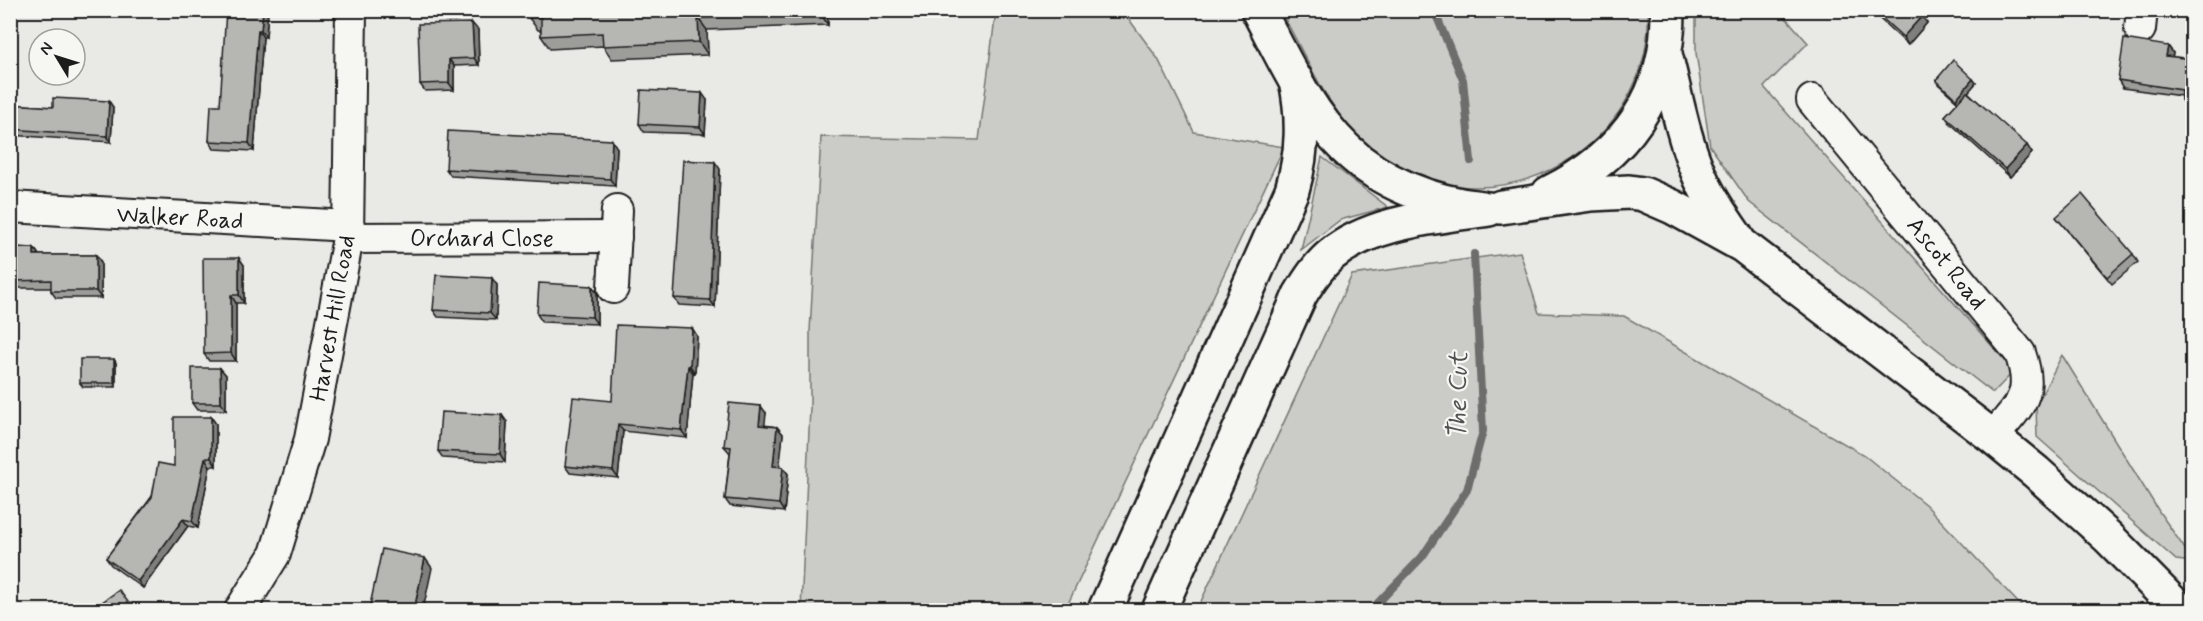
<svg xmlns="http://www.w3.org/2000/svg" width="2203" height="621" font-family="Mynerve,sans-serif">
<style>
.green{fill:#cbcbc7;stroke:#747472;stroke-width:1.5}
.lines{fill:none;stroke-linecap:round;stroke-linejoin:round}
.stream{stroke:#6d6d6c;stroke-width:8}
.street-casing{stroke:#1c1c1c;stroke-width:34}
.primary-casing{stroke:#1c1c1c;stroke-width:38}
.highway-casing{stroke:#1c1c1c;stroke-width:38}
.street{stroke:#f6f6f2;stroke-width:30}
.primary{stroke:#f6f6f2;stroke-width:33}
.highway{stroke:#f6f6f2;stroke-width:33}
.wall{fill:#9d9d9a;stroke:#1c1c1c;stroke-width:1.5}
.shaded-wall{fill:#7f7f7d;stroke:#1c1c1c;stroke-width:1.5}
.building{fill:#b6b6b3;stroke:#1c1c1c;stroke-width:1.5}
.labels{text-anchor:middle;stroke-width:4.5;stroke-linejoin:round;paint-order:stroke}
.street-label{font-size:24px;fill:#1c1c1c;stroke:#f6f6f2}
.water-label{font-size:26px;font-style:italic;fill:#525251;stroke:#f6f6f2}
</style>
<rect width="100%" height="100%" fill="#e9e9e5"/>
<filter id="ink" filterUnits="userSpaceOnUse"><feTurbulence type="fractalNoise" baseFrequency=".0167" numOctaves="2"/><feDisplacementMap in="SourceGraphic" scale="12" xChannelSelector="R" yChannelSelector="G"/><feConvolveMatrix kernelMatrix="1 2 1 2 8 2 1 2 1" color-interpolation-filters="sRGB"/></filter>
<g filter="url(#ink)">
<!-- green -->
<g class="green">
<path d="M1648,10C1654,147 1498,235 1384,159C1333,125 1309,62 1281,11Z"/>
<polygon points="996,11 1123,11 1158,59 1194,132 1284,147 1065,610 801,610 810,408 810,331 821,137 979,140"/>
<polygon points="1696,11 1780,11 1808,43 1764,87 2014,371 1993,393 1749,202 1710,146 1696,53"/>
<polygon points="1322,157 1388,207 1340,220 1301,250"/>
<polygon points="1520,252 1539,313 1624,316 1864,455 1926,505 2025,610 1197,610 1352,275"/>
<polygon points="2062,355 2160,513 2192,559 2192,562 2176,560 2037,437 2036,406"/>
</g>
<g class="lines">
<!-- stream -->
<g class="stream">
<polyline points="1434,10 1463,80 1471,161"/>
<polyline points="1371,610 1422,557 1467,490 1483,431 1474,254"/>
</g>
<defs>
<g id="street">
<polyline points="2140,29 2142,10"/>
<path d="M1812,100L2020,353C2035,396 2020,404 1993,437"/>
<polyline points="10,207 349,226"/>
<polyline points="348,238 616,237"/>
<polyline points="613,288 617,210"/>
<polyline points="240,610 275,554 310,439 348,238 351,10"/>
</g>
<g id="primary">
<path d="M1258,10C1283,57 1307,112 1346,149C1381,183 1433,203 1482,208"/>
<path d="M1665,54C1675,93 1682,133 1697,170C1707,195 1722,217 1737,238"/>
<path d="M1549,193C1624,156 1669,96 1668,10"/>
<polyline points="1501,207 1591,194 1629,192 1643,194 1673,207 1742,245 1993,437 2036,472 2108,537 2180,610"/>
</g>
<g id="highway">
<path d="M1105,610L1292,190C1303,153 1304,119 1296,80"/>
<path d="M1159,610L1300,295C1309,280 1318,266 1331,255C1372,221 1438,217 1489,209"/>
</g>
</defs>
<!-- street casing -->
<use href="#street" class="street-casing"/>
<!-- primary casing -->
<use href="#primary" class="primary-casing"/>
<!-- highway casing -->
<use href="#highway" class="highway-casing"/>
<!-- street -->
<use href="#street" class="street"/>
<!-- primary -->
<use href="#primary" class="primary"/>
<!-- highway -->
<use href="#highway" class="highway"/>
</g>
<!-- wall -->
<g class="wall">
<polygon points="268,10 266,37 263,37 254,151 214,149 209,141 220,105"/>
<polygon points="529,10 828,10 828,25 707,30 708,55 612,59 603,46 550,49 541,36 541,30 538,30 529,18"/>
<polygon points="1870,10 1916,10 1922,16 1927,23 1908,45"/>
<polygon points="478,30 479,65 454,66 454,90 425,91 420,84"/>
<polygon points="2168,46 2173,53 2172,57 2193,59 2193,108 2186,107 2181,100 2181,96 2123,88 2118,80"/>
<polygon points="1973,79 1976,83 1968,92 2032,153 2010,177 1950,123 1945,116 1958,102 1938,84 1936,80"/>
<polygon points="707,100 705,134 644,132 639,124"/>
<polygon points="10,104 53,107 113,107 111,142 10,135"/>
<polygon points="617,148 615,186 451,176 446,169"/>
<polygon points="720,169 715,307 679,305 674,298"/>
<polygon points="2056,217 2133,254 2138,262 2112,284"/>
<polygon points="10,247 34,248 39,255 96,255 101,262 101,298 56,298 51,291 51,288 10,288"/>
<polygon points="239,258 244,265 244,303 236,303 236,361 209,361 204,354"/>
<polygon points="497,285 496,320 438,317 433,310"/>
<polygon points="592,286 597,293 597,324 542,322 537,314"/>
<polygon points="692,328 697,336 695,373 693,373 687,438 623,431 618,478 570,473 565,466 612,401"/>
<polygon points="114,359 116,363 116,387 83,387 80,383"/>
<polygon points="220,368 226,375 226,410 197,410 192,403"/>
<polygon points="766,413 764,425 777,427 783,434 779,467 783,467 788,474 784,512 730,506 725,499 730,453 724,446"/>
<polygon points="211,417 216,424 216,466 210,466 198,528 188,526 143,588 111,565 106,558"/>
<polygon points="507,422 505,462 443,458 438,451"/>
</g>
<!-- shaded-wall -->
<g class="shaded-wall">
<polygon points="263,10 268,10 266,37 261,30"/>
<polygon points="819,10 828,10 828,25 820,13"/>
<polygon points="1922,16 1927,23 1908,45 1903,37"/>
<polygon points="698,18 707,30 708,55 699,42"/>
<polygon points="472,23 478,30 479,65 474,58"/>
<polygon points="258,30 263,37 254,151 249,143"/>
<polygon points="2168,46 2173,53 2171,63 2166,56"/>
<polygon points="449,59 454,66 454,90 449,83"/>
<polygon points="1973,79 1976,83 1959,103 1956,99"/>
<polygon points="702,93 707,100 705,134 700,127"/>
<polygon points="109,101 113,107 111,142 107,136"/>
<polygon points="612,140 617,148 615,186 610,179"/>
<polygon points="2027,145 2032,153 2010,177 2005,169"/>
<polygon points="715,162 720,169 715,307 710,300"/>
<polygon points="34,248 39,255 34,255"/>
<polygon points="96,255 101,262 101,298 96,291"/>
<polygon points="239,258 244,265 244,303 239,295"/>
<polygon points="492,278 497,285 496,320 490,313"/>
<polygon points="592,286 597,293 597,324 592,317"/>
<polygon points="231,295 236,303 236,361 231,353"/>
<polygon points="692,328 697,336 695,373 690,366"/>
<polygon points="114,359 116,363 116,387 114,383"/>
<polygon points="688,366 693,373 687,438 681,430"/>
<polygon points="220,368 226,375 226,410 221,403"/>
<polygon points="761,406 766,413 764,432 759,425"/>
<polygon points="502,415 507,422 505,462 500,454"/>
<polygon points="211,417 216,424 216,466 211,458"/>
<polygon points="618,424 623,431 618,478 613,471"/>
<polygon points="777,427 783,434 779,473 773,466"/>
<polygon points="205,458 210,466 198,528 192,521"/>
<polygon points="783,467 788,474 784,512 779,504"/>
<polygon points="183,519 188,526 143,588 138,581"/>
<polygon points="425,558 432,568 423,610 414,610"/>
</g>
<!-- building -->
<g class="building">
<polygon points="226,10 263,10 261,30 258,30 249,143 209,141 211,105 220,105"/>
<polygon points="529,10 819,10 820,13 698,18 699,42 603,46 602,33 541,36 541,17 529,18"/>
<polygon points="1873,10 1916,10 1922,16 1903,37"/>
<polygon points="472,23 474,58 449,59 449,83 420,84 418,24"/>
<polygon points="2124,39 2168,46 2166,56 2193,59 2193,102 2181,100 2182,90 2118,80"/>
<polygon points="1953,60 1973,79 1956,99 1936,80"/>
<polygon points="641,90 702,93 700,127 639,124"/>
<polygon points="1967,92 2027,145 2005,169 1945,116"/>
<polygon points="53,98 109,101 107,136 10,129 10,104 53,107"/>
<polygon points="448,131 612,140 610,179 446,169"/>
<polygon points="683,160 715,162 710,300 674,298"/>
<polygon points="2082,194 2133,254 2107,277 2056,217"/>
<polygon points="10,247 34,248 34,255 96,255 96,291 51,291 51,280 10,281"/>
<polygon points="203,258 239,258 239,295 231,295 231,353 204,354"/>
<polygon points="436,275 492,278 490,313 433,310"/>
<polygon points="539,283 592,286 592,317 537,314"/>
<polygon points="616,325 692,328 690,366 688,366 681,430 618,424 613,471 565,466 573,397 612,401"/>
<rect x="80" y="359" width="34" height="24"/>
<polygon points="192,368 220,368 221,403 192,403"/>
<polygon points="729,403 761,406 759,425 777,427 773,466 783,467 779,504 725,499 731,447 724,446"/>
<polygon points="441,412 502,415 500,454 438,451"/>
<polygon points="174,417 211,417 211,458 205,458 192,521 183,519 138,581 106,558 152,497 158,463 174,466"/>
<polygon points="382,549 425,558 414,610 369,610"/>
<polygon points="119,590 134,610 91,610"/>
</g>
</g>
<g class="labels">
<!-- street labels -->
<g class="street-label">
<text transform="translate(180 217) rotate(3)" y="8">Walker Road</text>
<text x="482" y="246">Orchard Close</text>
<text transform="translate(1947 263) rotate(51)" y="8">Ascot Road</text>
<text transform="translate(332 318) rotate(-80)" y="8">Harvest Hill Road</text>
</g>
<!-- water labels -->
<g class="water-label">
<text transform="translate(1457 396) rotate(-89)" y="9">The Cut</text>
</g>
</g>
<!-- margin -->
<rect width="2203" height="621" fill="none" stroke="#f6f6f2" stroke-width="36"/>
<rect x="18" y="18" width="2167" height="585" fill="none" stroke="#1c1c1c" stroke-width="2" filter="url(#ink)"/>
<!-- north arrow -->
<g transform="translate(57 57) rotate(308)"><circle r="28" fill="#f6f6f2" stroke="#9f9f9c" stroke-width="1.5"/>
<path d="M0-4.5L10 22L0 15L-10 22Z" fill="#1c1c1c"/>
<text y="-9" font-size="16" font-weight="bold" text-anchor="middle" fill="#1c1c1c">N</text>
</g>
</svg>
